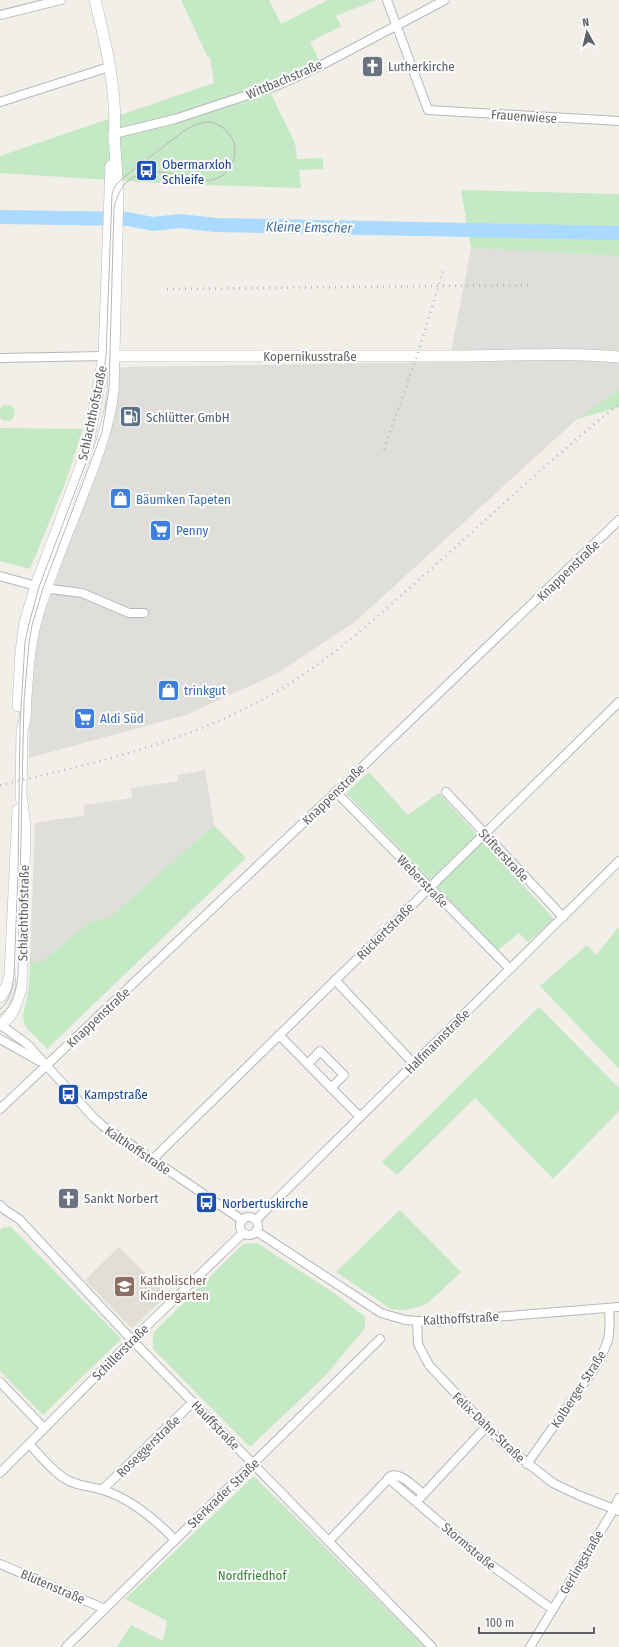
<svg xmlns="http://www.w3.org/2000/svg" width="619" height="1647" font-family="'Fira Sans Condensed',sans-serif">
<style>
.industrial{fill:#e0deda}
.education{fill:#e1ded6}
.green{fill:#c5e8c5}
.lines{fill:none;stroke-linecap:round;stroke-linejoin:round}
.river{stroke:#aadaff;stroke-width:14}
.street-casing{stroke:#b5b8bc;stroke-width:10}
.secondary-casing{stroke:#b6babf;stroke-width:12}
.street{stroke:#fff;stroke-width:8}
.secondary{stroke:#fff;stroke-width:11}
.tram{stroke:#b6b7b8;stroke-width:1}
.rail{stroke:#b6b7b8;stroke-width:2.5;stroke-dasharray:1 5;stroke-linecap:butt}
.labels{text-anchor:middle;stroke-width:4;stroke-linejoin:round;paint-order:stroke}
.worship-label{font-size:13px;fill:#5b616d;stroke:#fff;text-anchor:start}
.street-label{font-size:13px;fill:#5f6368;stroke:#fff}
.transit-label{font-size:13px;fill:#164399;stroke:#fff;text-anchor:start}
.service-label{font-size:13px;fill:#4e5e75;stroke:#fff;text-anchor:start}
.shop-label{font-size:13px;fill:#366cbe;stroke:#fff;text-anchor:start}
.education-label{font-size:13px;fill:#785e54;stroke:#fff;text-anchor:start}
.park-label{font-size:13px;fill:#348238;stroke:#fff}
.water-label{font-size:14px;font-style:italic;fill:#4174aa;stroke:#fff}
</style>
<rect width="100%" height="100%" fill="#f1efe8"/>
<!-- industrial -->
<g class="industrial">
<polygon points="471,248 619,256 619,389 577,419 356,621 276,674 186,715 29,758 30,653 115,416 119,371 122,367 449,362"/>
<polygon points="205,770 214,825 109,918 91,921 41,962 30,962 35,823 85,815 83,805 132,798 131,788 178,781 177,775"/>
</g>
<!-- education -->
<polygon class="education" points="119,1247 167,1295 132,1329 85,1280"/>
<!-- green -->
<g class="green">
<polygon points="181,0 269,0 281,24 328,0 376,0 336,16 341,26 310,42 324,70 271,94 295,143 297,159 323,158 323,169 299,170 301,188 172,184 0,173 0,156 214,83 210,57 208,58"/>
<polygon points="461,190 619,194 619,256 471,248"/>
<polygon points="619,389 619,407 577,419"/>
<circle cx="7" cy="413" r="8"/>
<polygon points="0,428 83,429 66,481 30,569 0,561"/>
<polygon points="369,772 408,815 439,793 554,919 528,942 519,933 498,950 346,793"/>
<polygon points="214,825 246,858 47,1049 26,1027 24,1022 23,1016 29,986 30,962 41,962 91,921 109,918"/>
<polygon points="618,928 619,929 619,1069 540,986 587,945 596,955"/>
<polygon points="539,1007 619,1088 619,1111 553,1179 475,1098 397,1175 382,1162"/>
<path d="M400,1210L461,1272L428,1303C417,1308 403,1312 391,1309L336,1272Z"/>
<polygon points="10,1226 121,1339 43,1415 0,1371 0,1231 2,1228"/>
<polygon points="257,1243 337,1295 365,1317 365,1328 325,1376 250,1447 153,1349 153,1333 243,1244"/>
<polygon points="254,1476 425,1647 117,1647 131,1625 163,1641 167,1621 125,1599"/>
</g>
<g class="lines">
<!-- river -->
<polyline class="river" points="0,217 128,219 153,224 180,221 216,225 619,233"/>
<defs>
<g id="street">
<polyline points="387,0 428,110 619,121"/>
<polyline points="0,15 61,0"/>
<polyline points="0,102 109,67"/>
<polyline points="114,134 175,119 278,85 316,68 445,0"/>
<polyline points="0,358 104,356"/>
<polyline points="0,576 43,588 82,593 129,613 144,613"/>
<polyline points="336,792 510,969"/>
<polyline points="446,792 563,917"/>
<polyline points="335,980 414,1064"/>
<polyline points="1,1025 27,1044 94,1118 103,1126 242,1220"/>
<polyline points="279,1035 360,1117"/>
<polyline points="0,1039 39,1061"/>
<polyline points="308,1064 320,1051 344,1075 331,1088"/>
<polyline points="0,1109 336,792 619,520"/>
<polyline points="152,1160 619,702"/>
<polyline points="0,1205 5,1210 19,1219 132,1340 432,1647"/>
<circle cx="249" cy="1226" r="9"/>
<polyline points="256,1220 619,861"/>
<polyline points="256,1231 381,1313 405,1320 432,1322 619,1307"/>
<polyline points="417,1321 418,1344 429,1365 503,1444 553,1483 578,1495 619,1511"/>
<polyline points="0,1382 44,1428"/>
<path d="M29,1444C40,1455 51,1470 64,1478C75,1486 90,1486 103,1490C131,1499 155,1519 175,1540"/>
<path d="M527,1464L594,1369C609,1343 611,1338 609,1308"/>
<polyline points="0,1473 132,1340 243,1233"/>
<polyline points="388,1478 484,1560 552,1609"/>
<polyline points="102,1490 193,1402"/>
<polyline points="420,1498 486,1427"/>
<path d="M329,1541L391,1476C401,1472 415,1488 423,1494"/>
<polyline points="0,1564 105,1609"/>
<polyline points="66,1647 380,1339"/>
<polyline points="530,1647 614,1509 619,1498"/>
</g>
<g id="secondary">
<path d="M95,0C106,44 118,95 114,141"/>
<path d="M106,356C221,355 335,357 449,356C506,356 562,352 619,357"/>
<polyline points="18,706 21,652 25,622 36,586 87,450 104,356 111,166"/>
<polyline points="0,997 7,986 10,975 18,810"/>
<path d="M0,1025C13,1017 17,1002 21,988L25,828L21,794L22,730C27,719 25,708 26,697C28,671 29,646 36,621C48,577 67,535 83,493C96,459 109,427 113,391L118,193L114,134"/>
</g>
</defs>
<!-- street casing -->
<use href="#street" class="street-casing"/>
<!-- secondary casing -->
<use href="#secondary" class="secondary-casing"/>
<!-- street -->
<use href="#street" class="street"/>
<!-- secondary -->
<use href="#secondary" class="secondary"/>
<!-- tram -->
<path class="tram" d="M0,1009C11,1001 12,987 14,975L18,874L20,726L25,642L29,624L39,587L90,452L95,428L106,356L112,194L115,186L122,179C138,166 155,153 172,140C179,135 187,128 195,125C200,123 205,122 210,122C218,123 225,129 230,135C242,151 231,177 211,180C204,181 197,178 190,177C156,170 125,164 114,207L109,389L102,432L43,588L32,625L29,643L24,701L18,975C16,990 14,1006 0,1015"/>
<!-- rail -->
<g class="rail">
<polyline points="167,289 529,285"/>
<polyline points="384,449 417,356 443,271"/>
<path d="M0,785C97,763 194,741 281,689C332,658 376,618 421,578C466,538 510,497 556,457C577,439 597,421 619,404"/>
</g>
</g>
<!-- icons -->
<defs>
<symbol id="church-square" viewBox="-11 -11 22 22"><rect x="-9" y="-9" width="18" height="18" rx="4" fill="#6b7280" stroke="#fff"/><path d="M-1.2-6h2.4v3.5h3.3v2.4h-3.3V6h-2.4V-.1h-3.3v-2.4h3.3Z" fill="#fff"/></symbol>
<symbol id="bus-square" viewBox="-11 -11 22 22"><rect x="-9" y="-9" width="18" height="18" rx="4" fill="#1a4fb4" stroke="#fff"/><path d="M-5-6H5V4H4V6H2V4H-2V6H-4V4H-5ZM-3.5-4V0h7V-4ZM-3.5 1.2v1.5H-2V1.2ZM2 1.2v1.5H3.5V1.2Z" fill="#fff"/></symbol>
<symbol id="fuel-square" viewBox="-11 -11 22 22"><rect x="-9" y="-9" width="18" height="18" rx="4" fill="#5c6f8a" stroke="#fff"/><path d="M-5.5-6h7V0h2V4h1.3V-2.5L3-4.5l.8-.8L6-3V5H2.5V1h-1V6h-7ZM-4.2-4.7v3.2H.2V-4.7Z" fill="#fff"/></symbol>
<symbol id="shop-square" viewBox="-11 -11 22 22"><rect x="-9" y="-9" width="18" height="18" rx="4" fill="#3f7fe0" stroke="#fff"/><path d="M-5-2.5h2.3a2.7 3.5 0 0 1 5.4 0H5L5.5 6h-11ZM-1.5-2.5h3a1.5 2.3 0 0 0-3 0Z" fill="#fff"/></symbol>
<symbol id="supermarket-square" viewBox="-11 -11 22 22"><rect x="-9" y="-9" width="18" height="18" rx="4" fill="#3f7fe0" stroke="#fff"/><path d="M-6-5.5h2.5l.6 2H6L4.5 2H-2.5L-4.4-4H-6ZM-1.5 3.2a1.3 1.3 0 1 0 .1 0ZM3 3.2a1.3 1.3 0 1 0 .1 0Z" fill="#fff"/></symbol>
<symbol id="school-square" viewBox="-11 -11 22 22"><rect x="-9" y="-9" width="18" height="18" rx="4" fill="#8d6e63" stroke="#fff"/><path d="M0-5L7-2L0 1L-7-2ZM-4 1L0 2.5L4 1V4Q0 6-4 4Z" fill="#fff"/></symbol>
</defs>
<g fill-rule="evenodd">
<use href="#church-square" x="360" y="54" width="25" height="25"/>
<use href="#bus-square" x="134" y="158" width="25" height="25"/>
<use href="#fuel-square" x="118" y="404" width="25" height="25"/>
<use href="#shop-square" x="108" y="486" width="25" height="25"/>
<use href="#supermarket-square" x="148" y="518" width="25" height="25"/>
<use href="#shop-square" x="156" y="678" width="25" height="25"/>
<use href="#supermarket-square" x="72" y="706" width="25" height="25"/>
<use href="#bus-square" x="56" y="1082" width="25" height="25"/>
<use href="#church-square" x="56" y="1186" width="25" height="25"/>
<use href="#bus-square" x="194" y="1190" width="25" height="25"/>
<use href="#school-square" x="112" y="1274" width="25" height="25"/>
</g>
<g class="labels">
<!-- worship labels -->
<g class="worship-label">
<text x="388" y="71">Lutherkirche</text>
<text x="84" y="1203">Sankt Norbert</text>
</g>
<!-- street labels -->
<g class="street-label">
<text transform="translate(284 79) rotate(-23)" y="5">Wittbachstraße</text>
<text transform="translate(524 116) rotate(4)" y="5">Frauenwiese</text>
<text x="310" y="361">Kopernikusstraße</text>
<text transform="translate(92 413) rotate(-78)" y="5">Schlachthofstraße</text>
<text transform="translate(568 570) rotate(-44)" y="5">Knappenstraße</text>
<text transform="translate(333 794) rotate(-44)" y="5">Knappenstraße</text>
<text transform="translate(504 855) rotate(47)" y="5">Stifterstraße</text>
<text transform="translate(423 881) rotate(46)" y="5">Weberstraße</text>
<text transform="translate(23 913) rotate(-89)" y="5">Schlachthofstraße</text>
<text transform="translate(385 931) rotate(-45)" y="5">Rückertstraße</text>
<text transform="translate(98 1017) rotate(-43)" y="5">Knappenstraße</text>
<text transform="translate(437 1041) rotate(-45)" y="5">Halfmannstraße</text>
<text transform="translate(138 1150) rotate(34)" y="5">Kalthoffstraße</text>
<text transform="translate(461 1318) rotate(-3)" y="5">Kalthoffstraße</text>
<text transform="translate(120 1352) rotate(-45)" y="5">Schillerstraße</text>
<text transform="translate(578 1389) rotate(-57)" y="5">Kolberger Straße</text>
<text transform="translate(216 1425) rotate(46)" y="5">Hauffstraße</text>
<text transform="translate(489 1427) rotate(44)" y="5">Felix-Dahn-Straße</text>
<text transform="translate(148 1446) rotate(-44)" y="5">Roseggerstraße</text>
<text transform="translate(223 1493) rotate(-44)" y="5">Sterkrader Straße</text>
<text transform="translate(469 1546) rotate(40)" y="5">Stormstraße</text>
<text transform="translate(581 1562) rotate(-59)" y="5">Gerlingstraße</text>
<text transform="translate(53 1586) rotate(23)" y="5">Blütenstraße</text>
</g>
<!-- transit labels -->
<g class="transit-label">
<text x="162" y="169">Obermarxloh<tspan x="162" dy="15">Schleife</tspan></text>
<text x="84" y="1099">Kampstraße</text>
<text x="222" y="1208">Norbertuskirche</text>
</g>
<!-- service labels -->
<g class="service-label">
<text x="146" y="422">Schlütter GmbH</text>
</g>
<!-- shop labels -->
<g class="shop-label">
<text x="136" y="504">Bäumken Tapeten</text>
<text x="176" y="535">Penny</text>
<text x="184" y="695">trinkgut</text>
<text x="100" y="723">Aldi Süd</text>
</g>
<!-- education labels -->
<g class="education-label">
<text x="140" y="1285">Katholischer<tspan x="140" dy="15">Kindergarten</tspan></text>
</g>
<!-- park labels -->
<g class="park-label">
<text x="252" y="1580">Nordfriedhof</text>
</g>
<!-- water labels -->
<g class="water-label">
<text transform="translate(309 227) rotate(1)" y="5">Kleine Emscher</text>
</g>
</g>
<!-- north arrow -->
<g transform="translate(587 32) rotate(352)" stroke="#ffffff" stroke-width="3" paint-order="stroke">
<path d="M0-3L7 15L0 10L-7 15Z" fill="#5f6368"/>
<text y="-6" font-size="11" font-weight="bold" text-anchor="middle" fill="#5f6368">N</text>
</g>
<!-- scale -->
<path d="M479 1627v6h115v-6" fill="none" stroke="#5f6368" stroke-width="2"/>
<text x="485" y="1627" font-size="12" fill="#5f6368" stroke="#ffffff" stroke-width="3" paint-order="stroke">100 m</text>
</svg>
